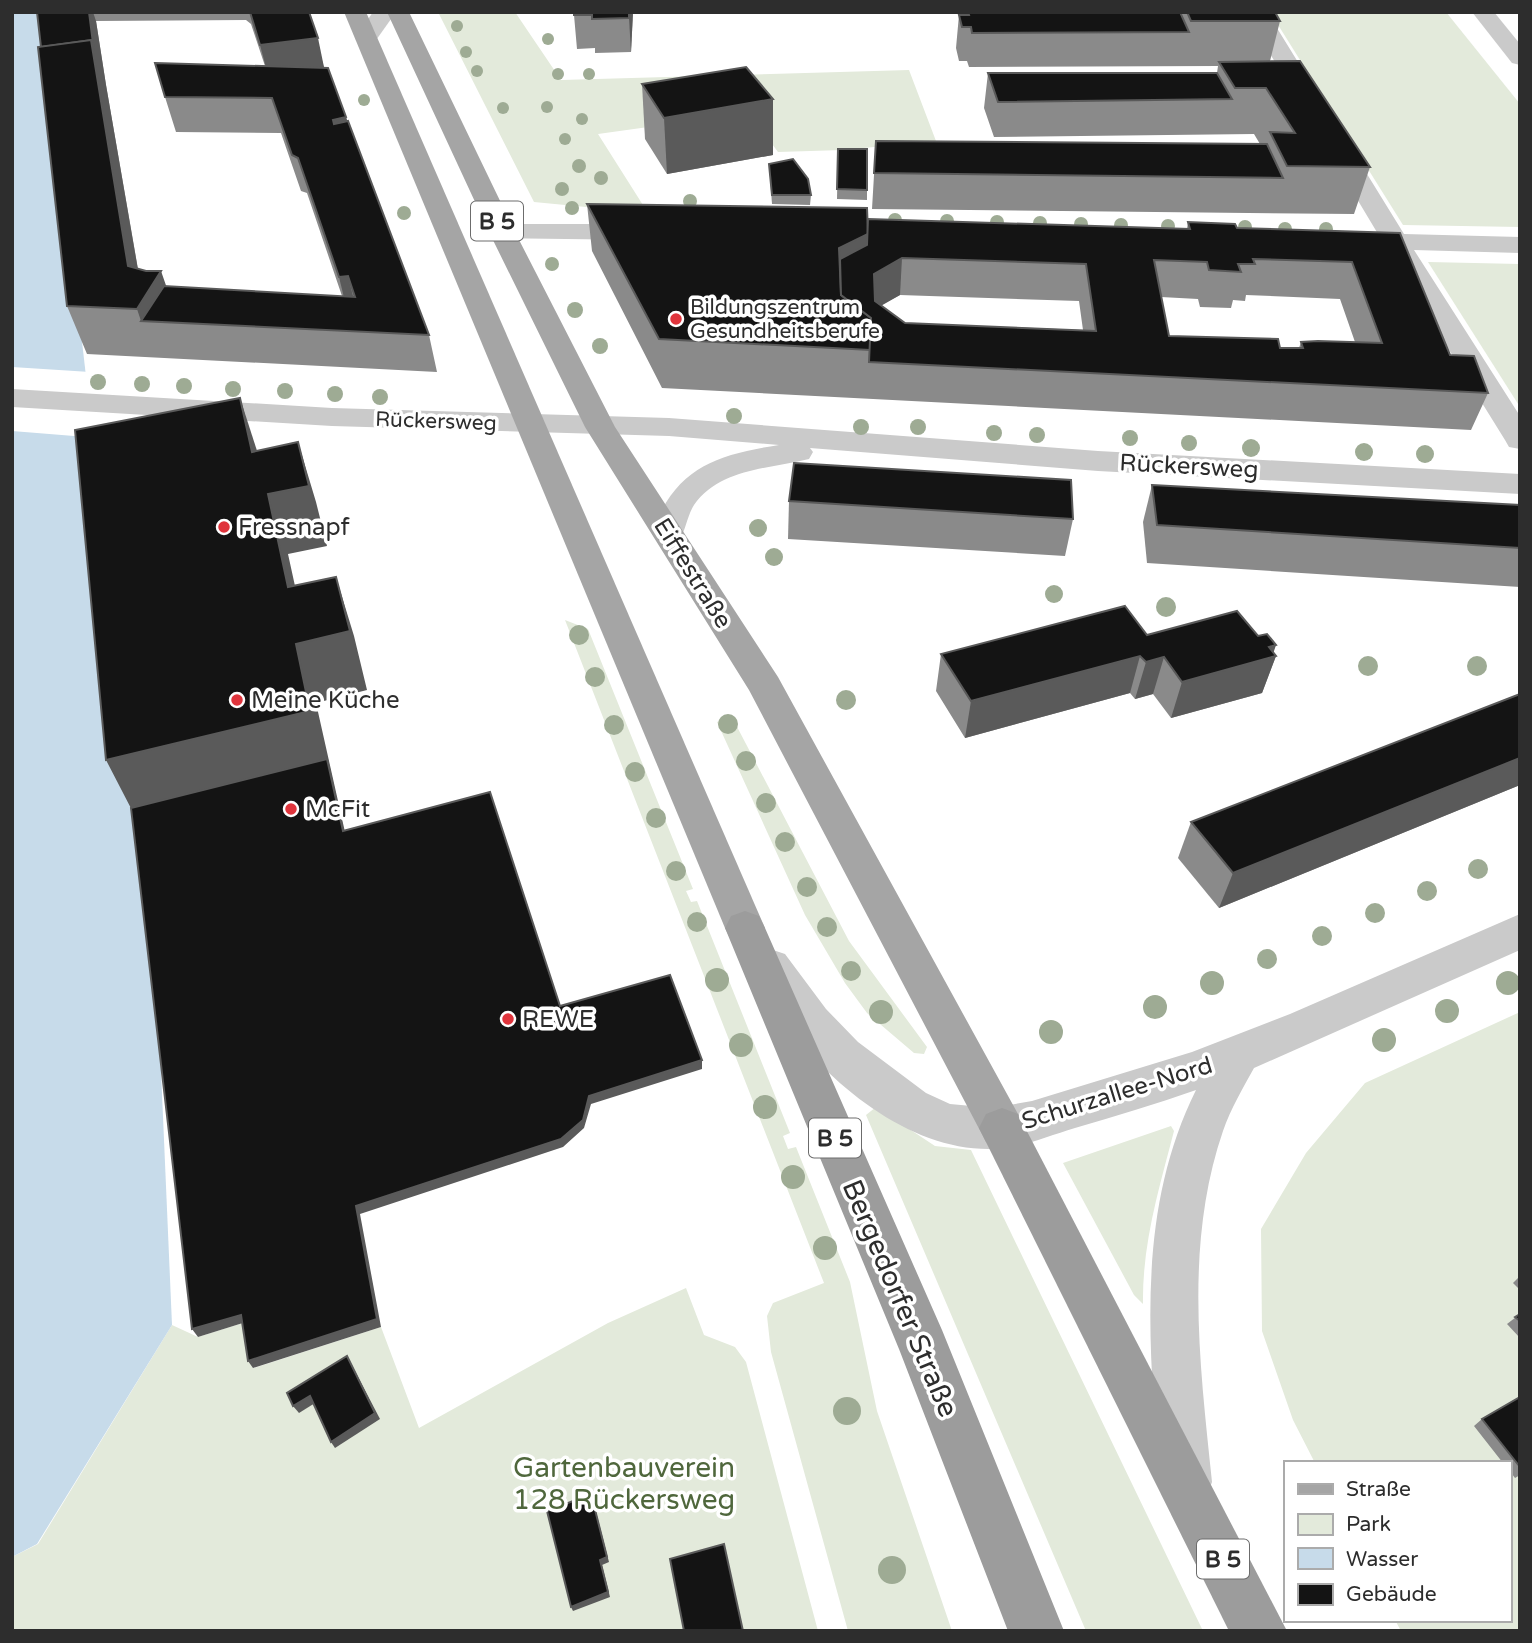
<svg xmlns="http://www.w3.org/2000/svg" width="1532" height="1643" font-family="'Varela Round',sans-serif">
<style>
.green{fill:#e3eadb}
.water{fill:#c7dbea}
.pier{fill:#fff}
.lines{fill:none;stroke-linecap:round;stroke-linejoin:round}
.minor{fill:#cacaca;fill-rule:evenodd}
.primary{fill:#a5a5a5;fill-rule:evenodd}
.trunk{fill:#9c9c9c;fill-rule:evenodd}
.tree{fill:#9eab94}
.wall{fill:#8a8a8a;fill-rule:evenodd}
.shaded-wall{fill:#5a5a5a}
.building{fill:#141414;stroke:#5a5a5a;stroke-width:2;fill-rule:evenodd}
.poi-dot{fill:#df343c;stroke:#fff;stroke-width:2.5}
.labels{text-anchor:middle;stroke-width:7;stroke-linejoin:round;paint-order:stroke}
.far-poi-label{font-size:21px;fill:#2d2d2d;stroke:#fff;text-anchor:start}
.far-street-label{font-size:21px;fill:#2d2d2d;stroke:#fff}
.shield{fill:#fff;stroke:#6c6c6c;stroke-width:2}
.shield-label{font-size:23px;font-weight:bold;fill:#2d2d2d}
.street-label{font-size:24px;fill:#2d2d2d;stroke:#fff}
.poi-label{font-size:24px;fill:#2d2d2d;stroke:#fff;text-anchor:start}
.near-street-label{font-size:28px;fill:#2d2d2d;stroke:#fff}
.near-park-label{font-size:28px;fill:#4f673c;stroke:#fff}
</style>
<rect width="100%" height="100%" fill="#fff"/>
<!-- green -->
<g class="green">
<polygon points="438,12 515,12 561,80 909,70 936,141 843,150 778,152 749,113 598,134 648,213 534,202"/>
<polygon points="1270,12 1446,12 1520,104 1520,227 1403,225"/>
<polygon points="1428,262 1520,264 1520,407"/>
<polygon points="565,620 588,629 693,889 686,891 691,902 697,901 790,1133 783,1136 788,1149 796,1147 850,1282 877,1411 952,1631 848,1631 771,1352 767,1316 773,1303 824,1283"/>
<polygon points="729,717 734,721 849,941 927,1047 924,1054 914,1053 867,1013 845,983 805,915 717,722"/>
<polygon points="1520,1012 1520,1631 1401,1631 1395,1620 1509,1620 1509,1463 1315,1463 1293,1420 1262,1331 1261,1229 1306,1153 1365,1083"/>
<polygon points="876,1107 935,1146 971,1150 1203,1631 1086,1631 866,1115"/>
<path d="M1171,1126L1174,1131C1159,1189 1142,1244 1143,1304L1134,1295L1063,1163Z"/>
<polygon points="686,1288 704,1335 735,1347 746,1362 818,1631 12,1631 12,1557 38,1544 172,1325 198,1337 246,1322 254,1368 381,1327 419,1428 608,1323"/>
</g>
<!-- water -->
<polygon class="water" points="12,12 44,12 158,1001 172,1325 37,1544 12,1557"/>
<!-- pier -->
<polygon class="pier" points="12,367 90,372 99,438 12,431"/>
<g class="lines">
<!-- minor -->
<g class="minor">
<polygon points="373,12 396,12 374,43 358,43 355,38"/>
<polygon points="1245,12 1267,12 1404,234 1520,237 1520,253 1414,250 1520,416 1520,449 1509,447 1505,440 1387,250 1342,247 1338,241 1342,235 1378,234"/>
<polygon points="1472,12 1494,12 1520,44 1520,65 1512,63"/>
<polygon points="502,224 643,224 652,226 656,232 652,238 643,240 493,238 489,232 493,226"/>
<path d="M12,389L332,408L669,418L1098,451L1520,474V494L1098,471L810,448L813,452L809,459C770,469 720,468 694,505C687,516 686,530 679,540L668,544L657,540L652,533C675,468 715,455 779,445L669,436L332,426L12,407Z"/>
<path d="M1520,914V950L1254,1068C1243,1088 1231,1108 1223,1131C1184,1245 1200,1365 1212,1482L1205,1501L1186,1508L1167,1501L1160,1482C1149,1349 1135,1213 1196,1090C1156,1104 1116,1116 1075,1128C1048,1136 1021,1148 993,1149C892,1152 791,1051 749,966L755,954L770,949L785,954L826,1009L858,1042L926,1093L950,1104L993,1108L1032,1101L1192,1052L1290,1014Z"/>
</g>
<!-- primary -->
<g class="primary">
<polygon points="344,12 366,12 765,928 759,940 745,945 731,940 725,928"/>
<polygon points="387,12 409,12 515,232 615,427 778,677 1018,1114 1025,1128 1018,1142 1002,1148 986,1142 749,690 585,427 489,232"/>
</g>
<!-- trunk -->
<g class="trunk">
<polygon points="745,911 759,916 765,928 942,1330 1064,1631 1008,1631 899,1349 725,928 731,916"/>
<polygon points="1002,1108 1018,1114 1287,1631 1229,1631 979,1128 986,1114"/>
</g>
</g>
<!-- trees -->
<g class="tree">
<circle cx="457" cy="26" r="6"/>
<circle cx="548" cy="39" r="6"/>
<circle cx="466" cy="52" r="6"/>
<circle cx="477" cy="71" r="6"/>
<circle cx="558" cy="74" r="6"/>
<circle cx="589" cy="74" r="6"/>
<circle cx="364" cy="100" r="6"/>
<circle cx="547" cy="107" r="6"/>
<circle cx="503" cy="108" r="6"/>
<circle cx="582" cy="119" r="6"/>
<circle cx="565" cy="139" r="6"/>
<circle cx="579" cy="166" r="7"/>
<circle cx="601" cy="178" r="7"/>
<circle cx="562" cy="189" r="7"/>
<circle cx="690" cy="201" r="7"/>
<circle cx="572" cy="208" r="7"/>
<circle cx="404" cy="213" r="7"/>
<circle cx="895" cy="220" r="7"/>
<circle cx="947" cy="221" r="7"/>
<circle cx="997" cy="222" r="7"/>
<circle cx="1040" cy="223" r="7"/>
<circle cx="1081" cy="224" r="7"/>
<circle cx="1121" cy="225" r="7"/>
<circle cx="1168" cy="226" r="7"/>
<circle cx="1245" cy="227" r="7"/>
<circle cx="1285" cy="229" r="7"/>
<circle cx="1326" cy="229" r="7"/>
<circle cx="552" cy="264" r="7"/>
<circle cx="575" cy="310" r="8"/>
<circle cx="600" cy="346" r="8"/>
<circle cx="98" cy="382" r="8"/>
<circle cx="142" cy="384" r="8"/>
<circle cx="184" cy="386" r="8"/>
<circle cx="233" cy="389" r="8"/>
<circle cx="285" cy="391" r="8"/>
<circle cx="335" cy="394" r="8"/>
<circle cx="380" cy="397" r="8"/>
<circle cx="734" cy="416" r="8"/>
<circle cx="861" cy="427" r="8"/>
<circle cx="918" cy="427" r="8"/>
<circle cx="994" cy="433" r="8"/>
<circle cx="1037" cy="435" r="8"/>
<circle cx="1130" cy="438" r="8"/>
<circle cx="1189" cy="443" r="8"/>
<circle cx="1251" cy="448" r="9"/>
<circle cx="1364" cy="452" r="9"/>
<circle cx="1425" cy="454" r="9"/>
<circle cx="758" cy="528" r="9"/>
<circle cx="774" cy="557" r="9"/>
<circle cx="1054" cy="594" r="9"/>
<circle cx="1166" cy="607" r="10"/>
<circle cx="579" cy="635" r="10"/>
<circle cx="1368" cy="666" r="10"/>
<circle cx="1477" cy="666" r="10"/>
<circle cx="595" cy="677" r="10"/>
<circle cx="846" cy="700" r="10"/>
<circle cx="728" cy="724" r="10"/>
<circle cx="614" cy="725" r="10"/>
<circle cx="746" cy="761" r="10"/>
<circle cx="635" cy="772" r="10"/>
<circle cx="766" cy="803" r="10"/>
<circle cx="656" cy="818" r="10"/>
<circle cx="785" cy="842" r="10"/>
<circle cx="1478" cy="869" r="10"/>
<circle cx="676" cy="871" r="10"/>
<circle cx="807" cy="887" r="10"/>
<circle cx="1427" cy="891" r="10"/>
<circle cx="1375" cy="913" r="10"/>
<circle cx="697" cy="922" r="10"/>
<circle cx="827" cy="927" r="10"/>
<circle cx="1322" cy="936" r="10"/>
<circle cx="1267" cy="959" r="10"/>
<circle cx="851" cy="971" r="10"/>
<circle cx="717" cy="980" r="12"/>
<circle cx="1212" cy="983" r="12"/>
<circle cx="1508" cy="983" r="12"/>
<circle cx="1155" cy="1007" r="12"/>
<circle cx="1447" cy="1011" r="12"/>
<circle cx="881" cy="1012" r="12"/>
<circle cx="1051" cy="1032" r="12"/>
<circle cx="1384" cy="1040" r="12"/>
<circle cx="741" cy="1045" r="12"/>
<circle cx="765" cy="1107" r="12"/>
<circle cx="793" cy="1177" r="12"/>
<circle cx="825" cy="1248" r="12"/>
<circle cx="847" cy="1411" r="14"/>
<circle cx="892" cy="1570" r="14"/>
</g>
<!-- wall -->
<g class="wall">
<path d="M37,12H309L324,68L346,117L429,335L437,372L87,354L67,306ZM246,20L251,24L265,66L165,97L176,132L281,133L301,191L307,193L342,296L166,287L138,269L106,85L96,21Z"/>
<polygon points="633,12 631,52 595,53 595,48 577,49 574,15"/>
<polygon points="967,12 1275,12 1280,21 1270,61 1370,167 1354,214 872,209 876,141 1260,144 1254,134 994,137 984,108 988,73 1217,73 1218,66 969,67 967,61 959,61 956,48 959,15 967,15"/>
<polygon points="642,84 773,99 773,155 667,174 645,139"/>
<polygon points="838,149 867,190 867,200 837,199"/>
<polygon points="769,164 811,195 810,205 772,204"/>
<path d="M587,204L868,219L1187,229L1188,222L1237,228L1400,233L1450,355L1488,393L1471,430L662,388L592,251ZM900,295L1079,301L1083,330L905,323L881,305ZM1246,295L1340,299L1355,342H1301L1299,348H1280L1169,336L1161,297L1198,299L1200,307L1231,308L1233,300L1245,301Z"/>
<polygon points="1152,485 1520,505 1520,587 1147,563 1143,522"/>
<polygon points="789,501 1073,519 1065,556 788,539"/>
<polygon points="1147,635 1258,636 1276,656 1262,693 1171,718 1153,694 1135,699 1130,693 965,738 936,691 941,654"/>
<polygon points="1520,694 1520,785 1219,908 1178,858 1191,822"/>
<polygon points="1520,1276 1520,1290 1513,1283"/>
<polygon points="1520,1314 1520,1338 1507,1324"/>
<polygon points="1520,1397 1520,1475 1515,1478 1509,1470 1509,1463 1503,1463 1474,1426 1482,1419"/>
</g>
<!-- shaded-wall -->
<g class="shaded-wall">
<polygon points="89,12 93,12 96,21 106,85 143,299 161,271 178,320 141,321 137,309 128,266 91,40"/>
<polygon points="629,12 633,12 631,52 629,18"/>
<polygon points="318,38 325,72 269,79 260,45"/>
<polygon points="773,99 773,155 667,174 664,118"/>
<polygon points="346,117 354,153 341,155 333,120"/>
<polygon points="868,234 865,282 840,295 839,248"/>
<polygon points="902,258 900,295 872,311 874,274"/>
<polygon points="348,276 357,312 348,314 339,277"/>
<polygon points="240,398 259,457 252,452"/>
<polygon points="298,442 316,502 327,546 288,554 307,641 336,577 354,636 367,690 316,703 347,841 136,818 106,760 296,644 288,587 268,494"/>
<polygon points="1276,645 1272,657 1276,656 1262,693 1171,718 1182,682 1269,647"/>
<polygon points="1140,656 1130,693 965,738 971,701"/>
<polygon points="1164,657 1153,694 1135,699 1146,662"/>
<polygon points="1520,758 1520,785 1219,908 1233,873"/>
<polygon points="702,1060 702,1069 591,1104 584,1128 563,1147 360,1214 381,1327 253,1368 248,1361 356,1206 589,1096"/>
<polygon points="241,1315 246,1322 198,1337 192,1329"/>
<polygon points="347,1356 380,1419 335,1448 331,1442"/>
<polygon points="310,1396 315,1403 299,1413 293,1406"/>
<polygon points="593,1500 609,1562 602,1565 610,1597 573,1611 571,1607 600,1560"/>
</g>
<!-- building -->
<g class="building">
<polygon points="37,12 89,12 94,51 91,40 41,47"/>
<polygon points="250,12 309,12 318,38 260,45"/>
<polygon points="574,12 629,12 629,18 592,19 592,15 574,15"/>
<polygon points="968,12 1180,12 1189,32 972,33 971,27 962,27 959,15 969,15"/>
<polygon points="1187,12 1275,12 1280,21 1191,21"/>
<polygon points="91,40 128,266 146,271 161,271 137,309 67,306 38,47"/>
<polygon points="1300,61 1370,167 1287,166 1270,132 1295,133 1266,88 1235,88 1219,62"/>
<polygon points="155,63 328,68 346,117 333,120 334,124 348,121 429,335 141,321 164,286 355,297 348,276 339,277 298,158 292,155 272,98 165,97"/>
<polygon points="746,67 773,99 664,118 642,84"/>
<polygon points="988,73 1217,73 1232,99 998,102"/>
<polygon points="876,141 1267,144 1283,178 874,173"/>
<polygon points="838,149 867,149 867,190 837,189"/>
<polygon points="793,159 808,179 811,195 772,195 769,164"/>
<polygon points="587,204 867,208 868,234 839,248 841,295 871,318 870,350 659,339"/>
<path d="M868,219L1190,229L1188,222L1235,224L1237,228L1400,233L1450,355L1474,356L1488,393L869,362L871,318L841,295L840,259L867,245ZM902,258L1086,264L1096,331L905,323L875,301L874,274ZM1253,259L1352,262L1382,343L1318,341L1301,342L1303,348H1280L1278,339L1169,336L1154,260L1207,262L1209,270L1241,272L1238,264H1255Z"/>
<polygon points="240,398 252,452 298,442 309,486 268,494 288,587 336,577 350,631 296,644 310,711 106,760 75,430"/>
<polygon points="794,463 1071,480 1073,519 789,501"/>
<polygon points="1152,485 1520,505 1520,548 1157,525"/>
<polygon points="1125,606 1147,635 1237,611 1258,636 1267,634 1276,645 1269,647 1276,656 1182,682 1164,657 1146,662 1140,656 971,701 941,654"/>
<polygon points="1520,694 1520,758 1233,873 1191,822"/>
<polygon points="327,759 343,831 490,792 560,1006 670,975 702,1060 589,1096 583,1120 561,1139 356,1206 377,1319 248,1361 241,1315 192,1329 131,808"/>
<polygon points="1520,1314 1520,1321 1515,1317"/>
<polygon points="347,1356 375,1413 331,1442 310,1396 293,1406 287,1393"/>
<polygon points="1520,1397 1520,1467 1482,1419"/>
<polygon points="591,1494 607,1557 600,1560 608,1592 571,1607 547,1511"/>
<polygon points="724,1544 743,1631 684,1631 670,1559"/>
</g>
<!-- markers -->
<g class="poi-dot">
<circle cx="676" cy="319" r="7"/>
<circle cx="224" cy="527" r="7"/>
<circle cx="237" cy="700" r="7"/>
<circle cx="291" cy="809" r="7"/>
<circle cx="508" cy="1019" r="7"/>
</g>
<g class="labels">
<!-- far-poi labels -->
<g class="far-poi-label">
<text x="690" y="314">Bildungszentrum<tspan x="690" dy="24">Gesundheitsberufe</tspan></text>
</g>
<!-- far-street labels -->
<g class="far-street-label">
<text transform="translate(436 421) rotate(2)" y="7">Rückersweg</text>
</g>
<!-- shield labels -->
<g class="shield">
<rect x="471" y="201.5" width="52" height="39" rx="5"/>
<rect x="809" y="1118.5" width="52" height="39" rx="5"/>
<rect x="1197" y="1539.5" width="52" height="39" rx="5"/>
</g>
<g class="shield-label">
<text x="497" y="229">B 5</text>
<text x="835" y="1146">B 5</text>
<text x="1223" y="1567">B 5</text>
</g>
<!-- street labels -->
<g class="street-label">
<text transform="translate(1189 466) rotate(3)" y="8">Rückersweg</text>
<text transform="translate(693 573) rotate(58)" y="8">Eiffestraße</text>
<text transform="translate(1117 1093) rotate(-17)" y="8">Schurzallee-Nord</text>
</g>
<!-- poi labels -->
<g class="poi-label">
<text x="238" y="535">Fressnapf</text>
<text x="251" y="708">Meine Küche</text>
<text x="305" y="817">McFit</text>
<text x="522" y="1027">REWE</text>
</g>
<!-- near-street labels -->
<g class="near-street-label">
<text transform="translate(901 1298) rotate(67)" y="10">Bergedorfer Straße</text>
</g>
<!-- near-park labels -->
<g class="near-park-label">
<text x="624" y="1477">Gartenbauverein<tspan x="624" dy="32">128 Rückersweg</tspan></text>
</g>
</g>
<!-- border -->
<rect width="1532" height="1643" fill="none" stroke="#2d2d2d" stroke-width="28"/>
<!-- legend -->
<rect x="1284" y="1461" width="228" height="161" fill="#ffffff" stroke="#ababab" stroke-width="2"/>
<rect x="1298" y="1484" width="35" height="10" fill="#a5a5a5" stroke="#ababab" stroke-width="2"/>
<text x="1346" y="1496" font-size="21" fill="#2d2d2d">Straße</text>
<rect x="1298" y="1514" width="35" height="21" fill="#e3eadb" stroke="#ababab" stroke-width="2"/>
<text x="1346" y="1531" font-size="21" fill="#2d2d2d">Park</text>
<rect x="1298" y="1548" width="35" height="21" fill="#c7dbea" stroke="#ababab" stroke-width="2"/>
<text x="1346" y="1566" font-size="21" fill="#2d2d2d">Wasser</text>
<rect x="1298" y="1584" width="35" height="21" fill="#141414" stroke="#ababab" stroke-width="2"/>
<text x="1346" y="1601" font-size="21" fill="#2d2d2d">Gebäude</text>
</svg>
